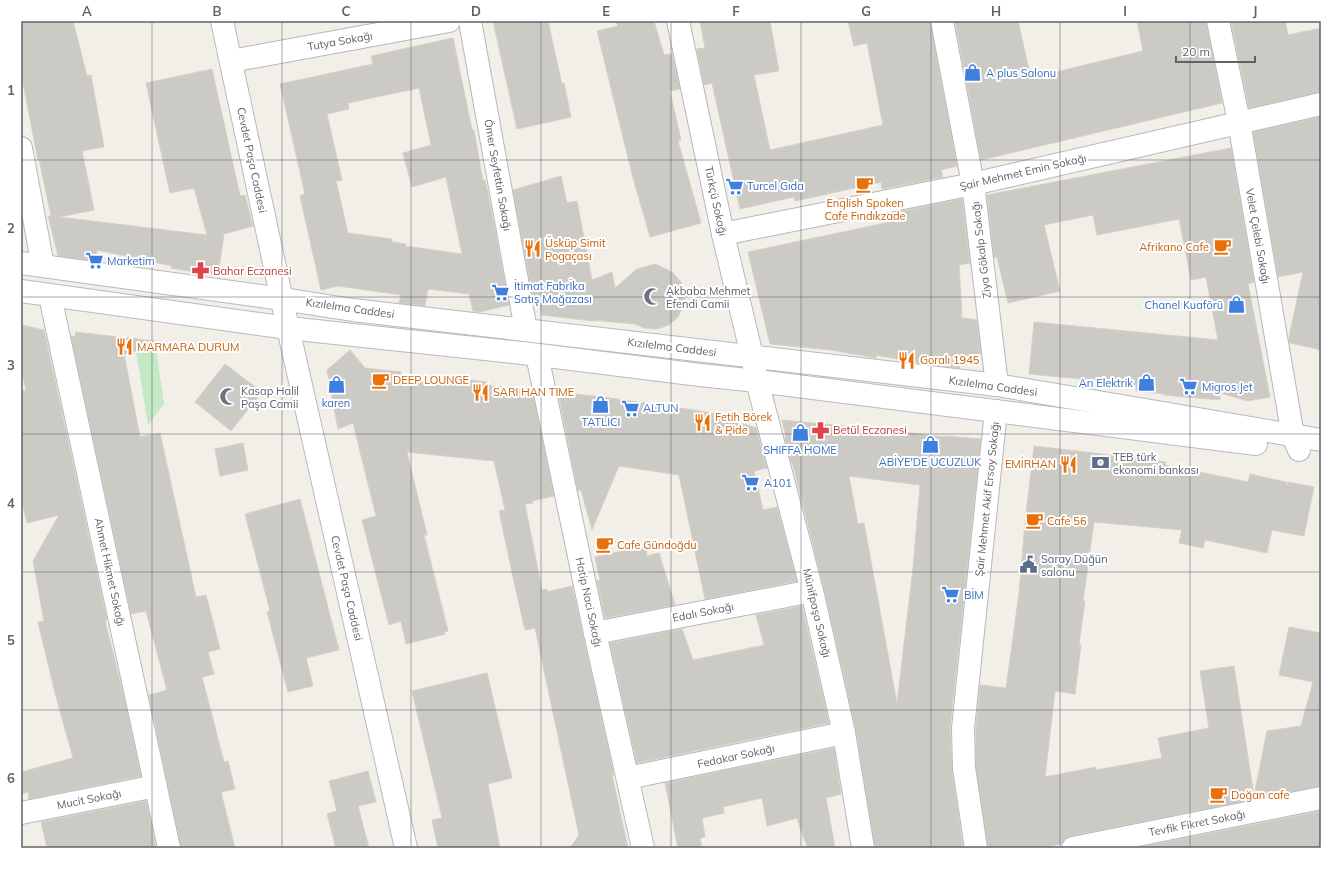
<svg xmlns="http://www.w3.org/2000/svg" width="1342" height="869" font-family="Mulish,sans-serif">
<style>
.green{fill:#c5e8c5}
.building{fill:#cccac5;stroke:#d6d1c6;fill-rule:evenodd}
.lines{fill:none;stroke-linecap:round;stroke-linejoin:round}
.street-casing{stroke:#b5b8bc;stroke-width:24}
.secondary-casing{stroke:#b6babf;stroke-width:24}
.street{stroke:#fff;stroke-width:22}
.secondary{stroke:#fff;stroke-width:22}
.grid{fill:none;stroke:#5f6368;stroke-width:1;stroke-opacity:0.55}
.labels{text-anchor:middle;stroke-width:4;stroke-linejoin:round;paint-order:stroke}
.street-label{font-size:11px;fill:#5f6368;stroke:#fff}
.shop-label{font-size:11px;fill:#366cbe;stroke:#fff;text-anchor:start}
.food-label{font-size:11px;fill:#c56008;stroke:#fff;text-anchor:start}
.health-label{font-size:11px;fill:#be3a42;stroke:#fff;text-anchor:start}
.worship-label{font-size:11px;fill:#5b616d;stroke:#fff;text-anchor:start}
.service-label{font-size:11px;fill:#4e5e75;stroke:#fff;text-anchor:start}
.neatline{fill:none;stroke:#5f6368;stroke-width:1.5}
.grid-label{font-size:13px;text-anchor:middle;font-weight:bold;fill:#5f6368}
</style>
<rect width="100%" height="100%" fill="#f1efe8"/>
<!-- green -->
<polygon class="green" points="156,349 164,404 148,425 136,351"/>
<!-- building -->
<g class="building">
<polygon points="21,21 73,21 87,76 91,75 104,147 82,151 94,210 59,217 207,235 194,188 170,193 146,83 212,69 240,196 245,195 253,226 224,234 218,276 171,268 172,266 97,250 95,261 58,256 48,216 51,216 39,159 38,160 21,73"/>
<polygon points="493,21 548,21 562,84 564,83 571,117 517,129"/>
<polygon points="616,21 654,21 664,55 672,54 680,89 670,91 681,140 678,141 701,223 650,237 633,178 597,31 618,26"/>
<polygon points="700,21 770,21 779,71 754,75 770,150 883,125 867,43 854,46 848,21 930,21 957,166 941,170 943,177 882,189 881,182 795,201 794,197 740,209 712,83 704,85 697,49 705,48"/>
<polygon points="955,21 1018,21 1031,78 1143,51 1137,21 1206,21 1222,103 981,160"/>
<polygon points="1231,21 1285,21 1288,35 1321,28 1321,92 1249,108"/>
<path d="M453,38L472,130H474L483,181L485,180L489,198L509,305L480,312L473,311L469,294L428,289L425,306L399,303L401,295L338,286L321,290L300,196L305,194L280,84L373,64L371,56ZM419,88L431,145L403,153L412,187L446,177L462,254L405,246L406,244L392,242V239L348,233L336,181L342,180L327,114L349,109L348,103Z"/>
<polygon points="1321,117 1321,350 1290,343 1289,337 1303,272 1278,277 1253,132"/>
<polygon points="1231,148 1254,282 1248,284 1270,397 1248,401 1220,393 1220,400 1164,395 1164,394 1136,391 1136,385 1103,382 1103,381 1029,374 1034,322 1218,340 1206,277 1191,280 1179,219 1097,235 1093,215 1044,225 1060,291 1008,303 997,257 994,258 987,195"/>
<polygon points="561,176 567,203 577,201 592,280 612,272 615,288 637,269 655,264 672,272 681,282 685,293 683,306 678,317 669,325 657,329 644,328 635,324 592,320 593,321 542,315 538,297 533,299 513,190"/>
<polygon points="962,199 970,263 959,265 962,314 958,315 962,316 962,318 977,320 981,354 962,356 959,368 919,363 876,355 876,358 831,350 770,344 748,252 890,222 888,214"/>
<polygon points="21,325 44,330 107,620 105,621 125,701 141,776 29,799 28,792 21,794 21,772 73,758 55,693 38,622 44,621 33,561 59,515 27,523 21,497 21,391 26,390 21,368"/>
<polygon points="75,332 164,342 164,345 124,354 140,437 160,433 196,597 206,595 220,649 208,652 214,674 202,677 224,762 228,761 235,789 221,792 235,848 181,848 149,695 167,690 146,611 131,614 71,336 76,337"/>
<polygon points="350,350 365,368 401,372 400,382 445,382 453,378 486,382 491,386 532,390 554,496 532,501 533,503 525,504 542,590 547,589 547,592 572,586 614,775 612,775 628,848 570,848 579,835 535,628 525,630 514,582 499,511 505,510 494,461 407,452 427,535 424,535 448,631 444,632 445,634 406,644 401,621 389,625 362,520 376,516 369,488 353,423 338,429 327,370"/>
<polygon points="225,364 262,392 231,431 195,402"/>
<polygon points="558,392 610,398 694,410 723,415 722,417 756,428 767,468 754,471 763,510 777,507 797,581 705,599 679,475 619,466 592,530 581,490 578,491"/>
<path d="M782,420L886,430L944,437V436L981,439L950,728L952,770L963,848H875L856,730L824,588L792,462L791,463L785,437H786ZM849,476L920,485L913,568L897,704L864,523L858,524Z"/>
<polygon points="243,443 248,470 220,476 215,449"/>
<polygon points="1034,446 1111,455 1112,454 1139,456 1139,459 1166,462 1165,465 1248,482 1250,474 1286,482 1287,486 1288,482 1314,487 1304,536 1272,530 1267,553 1205,540 1203,548 1179,543 1182,530 1094,522 1083,601 1085,601 1079,644 1081,644 1075,694 1055,691 1045,777 1096,767 1096,770 1162,758 1158,738 1209,728 1200,671 1234,666 1254,796 1267,731 1301,726 1313,682 1279,675 1289,627 1321,633 1321,786 1071,836 1064,839 1061,844 1041,848 988,848 976,767 976,728 980,685 1006,688 1019,593 1025,523"/>
<polygon points="300,499 339,650 306,658 313,686 288,692 267,612 270,611 245,514"/>
<polygon points="645,546 647,556 659,553 675,605 605,618 597,581 600,580 595,557"/>
<polygon points="802,606 829,723 637,763 610,643 682,629 693,660 764,645 756,615"/>
<polygon points="487,673 512,778 488,784 500,848 438,848 432,820 442,818 412,691"/>
<polygon points="834,748 841,794 826,798 835,848 808,848 801,831 797,818 767,826 762,798 723,807 724,813 702,818 705,837 700,838 702,848 678,848 665,783"/>
<polygon points="368,771 376,802 358,806 369,848 336,848 327,814 337,811 329,781"/>
<polygon points="146,801 156,848 47,848 41,822"/>
<polygon points="1321,811 1321,848 1136,848"/>
</g>
<g class="lines">
<defs>
<g id="street">
<polyline points="470,21 526,330"/>
<polyline points="678,21 723,234 752,356 757,381 812,591 844,733 863,848"/>
<polyline points="942,21 973,184 997,385"/>
<polyline points="1218,21 1239,122 1293,436 1299,450"/>
<polyline points="231,61 449,21"/>
<polyline points="21,148 43,266"/>
<polyline points="723,234 973,184 1321,104"/>
<polyline points="50,296 169,848"/>
<polyline points="537,355 595,633 643,848"/>
<polyline points="595,633 812,591"/>
<polyline points="628,778 844,733"/>
<polyline points="21,813 156,786"/>
<polyline points="976,848 964,768 963,728 996,411"/>
<polyline points="1073,848 1321,798"/>
</g>
<g id="secondary">
<polyline points="222,21 288,328 406,848"/>
<polyline points="21,263 282,299 353,310 997,385 1321,440"/>
<polyline points="21,291 288,328 531,354 700,375 757,381 1256,444"/>
</g>
</defs>
<!-- street casing -->
<use href="#street" class="street-casing"/>
<!-- secondary casing -->
<use href="#secondary" class="secondary-casing"/>
<!-- street -->
<use href="#street" class="street"/>
<!-- secondary -->
<use href="#secondary" class="secondary"/>
</g>
<!-- grid -->
<path class="grid" d="M152,21V848M282,21V848M411,21V848M541,21V848M671,21V848M801,21V848M931,21V848M1060,21V848M1190,21V848M21,160H1321M21,297H1321M21,434H1321M21,572H1321M21,710H1321"/>
<!-- icons -->
<defs>
<symbol id="shop-bare" viewBox="-9 -9 18 18"><path d="M-5-2.5h2.3a2.7 3.5 0 0 1 5.4 0H5L5.5 6h-11ZM-1.5-2.5h3a1.5 2.3 0 0 0-3 0Z" fill="#3f7fe0" stroke="#fff" stroke-width="2.5" paint-order="stroke"/></symbol>
<symbol id="cafe-bare" viewBox="-9 -9 18 18"><path d="M-5.5-4.5H6V0H3Q3 3.5 0 3.5H-2.5Q-5.5 3.5-5.5 0ZM3-3.2v2h1.7v-2ZM-6 4.5H4V6H-6Z" fill="#e8710a" stroke="#fff" stroke-width="2.5" paint-order="stroke"/></symbol>
<symbol id="supermarket-bare" viewBox="-9 -9 18 18"><path d="M-6-5.5h2.5l.6 2H6L4.5 2H-2.5L-4.4-4H-6ZM-1.5 3.2a1.3 1.3 0 1 0 .1 0ZM3 3.2a1.3 1.3 0 1 0 .1 0Z" fill="#3f7fe0" stroke="#fff" stroke-width="2.5" paint-order="stroke"/></symbol>
<symbol id="restaurant-bare" viewBox="-9 -9 18 18"><path d="M-5-6h1v4h1v-4h1v4h1v-4h1v5L-1.5 .5V6h-2V.5L-5-1ZM5-6V6H3V1.5H1.5Q1.5-4 5-6Z" fill="#e8710a" stroke="#fff" stroke-width="2.5" paint-order="stroke"/></symbol>
<symbol id="pharmacy-bare" viewBox="-9 -9 18 18"><path d="M-2-6h4v4h4v4h-4v4h-4v-4h-4v-4h4Z" fill="#e0444e" stroke="#fff" stroke-width="2.5" paint-order="stroke"/></symbol>
<symbol id="mosque-bare" viewBox="-9 -9 18 18"><path d="M3.5-4.9A6 6 0 1 0 3.5 4.9A5 5 0 1 1 3.5-4.9Z" fill="#6b7280" stroke="#fff" stroke-width="2.5" paint-order="stroke"/></symbol>
<symbol id="bank-bare" viewBox="-9 -9 18 18"><path d="M-6-4H6V4H-6ZM0-2.3a2.3 2.3 0 1 0 0 4.6a2.3 2.3 0 1 0 0-4.6Z" fill="#5c6f8a" stroke="#fff" stroke-width="2.5" paint-order="stroke"/></symbol>
<symbol id="civic-bare" viewBox="-9 -9 18 18"><path d="M-.6-6.5H3V-4.5H.6V-3L4-1V1h2V6H-6V1h2V-1L-.6-3ZM-1.2 2.5V6h2.4V2.5Z" fill="#5c6f8a" stroke="#fff" stroke-width="2.5" paint-order="stroke"/></symbol>
</defs>
<g fill-rule="evenodd">
<use href="#shop-bare" x="960" y="60" width="25" height="25"/>
<use href="#cafe-bare" x="852" y="172" width="25" height="25"/>
<use href="#supermarket-bare" x="722" y="174" width="25" height="25"/>
<use href="#cafe-bare" x="1210" y="234" width="25" height="25"/>
<use href="#restaurant-bare" x="520" y="236" width="25" height="25"/>
<use href="#supermarket-bare" x="82" y="248" width="25" height="25"/>
<use href="#pharmacy-bare" x="188" y="258" width="25" height="25"/>
<use href="#supermarket-bare" x="488" y="280" width="25" height="25"/>
<use href="#mosque-bare" x="640" y="284" width="25" height="25"/>
<use href="#shop-bare" x="1224" y="292" width="25" height="25"/>
<use href="#restaurant-bare" x="112" y="334" width="25" height="25"/>
<use href="#restaurant-bare" x="894" y="348" width="25" height="25"/>
<use href="#cafe-bare" x="368" y="368" width="25" height="25"/>
<use href="#shop-bare" x="1134" y="370" width="25" height="25"/>
<use href="#shop-bare" x="324" y="372" width="25" height="25"/>
<use href="#supermarket-bare" x="1176" y="374" width="25" height="25"/>
<use href="#restaurant-bare" x="468" y="380" width="25" height="25"/>
<use href="#mosque-bare" x="216" y="384" width="25" height="25"/>
<use href="#shop-bare" x="588" y="392" width="25" height="25"/>
<use href="#supermarket-bare" x="618" y="396" width="25" height="25"/>
<use href="#restaurant-bare" x="690" y="410" width="25" height="25"/>
<use href="#pharmacy-bare" x="808" y="418" width="25" height="25"/>
<use href="#shop-bare" x="788" y="420" width="25" height="25"/>
<use href="#shop-bare" x="918" y="432" width="25" height="25"/>
<use href="#bank-bare" x="1088" y="450" width="25" height="25"/>
<use href="#restaurant-bare" x="1056" y="452" width="25" height="25"/>
<use href="#supermarket-bare" x="738" y="470" width="25" height="25"/>
<use href="#cafe-bare" x="1022" y="508" width="25" height="25"/>
<use href="#cafe-bare" x="592" y="532" width="25" height="25"/>
<use href="#civic-bare" x="1016" y="552" width="25" height="25"/>
<use href="#supermarket-bare" x="938" y="582" width="25" height="25"/>
<use href="#cafe-bare" x="1206" y="782" width="25" height="25"/>
</g>
<g class="labels">
<!-- street labels -->
<g class="street-label">
<text transform="translate(340 41) rotate(-10)" y="4">Tutya Sokağı</text>
<text transform="translate(252 160) rotate(78)" y="4">Cevdet Paşa Caddesi</text>
<text transform="translate(1023 172) rotate(-13)" y="4">Şair Mehmet Emin Sokağı</text>
<text transform="translate(498 175) rotate(80)" y="4">Ömer Seyfettin Sokağı</text>
<text transform="translate(716 201) rotate(78)" y="4">Türkçü Sokağı</text>
<text transform="translate(1258 236) rotate(80)" y="4">Velet Çelebi Sokağı</text>
<text transform="translate(981 250) rotate(-97)" y="4">Ziya Gökalp Sokağı</text>
<text transform="translate(350 308) rotate(8)" y="4">Kızılelma Caddesi</text>
<text transform="translate(672 347) rotate(7)" y="4">Kızılelma Caddesi</text>
<text transform="translate(993 386) rotate(8)" y="4">Kızılelma Caddesi</text>
<text transform="translate(987 499) rotate(-84)" y="4">Şair Mehmet Akif Ersoy Sokağı</text>
<text transform="translate(110 572) rotate(78)" y="4">Ahmet Hikmet Sokağı</text>
<text transform="translate(347 588) rotate(77)" y="4">Cevdet Paşa Caddesi</text>
<text transform="translate(589 602) rotate(78)" y="4">Hatip Naci Sokağı</text>
<text transform="translate(703 612) rotate(-11)" y="4">Edalı Sokağı</text>
<text transform="translate(817 613) rotate(77)" y="4">Münifpaşa Sokağı</text>
<text transform="translate(736 756) rotate(-12)" y="4">Fedakar Sokağı</text>
<text transform="translate(89 799) rotate(-11)" y="4">Mucit Sokağı</text>
<text transform="translate(1197 823) rotate(-11)" y="4">Tevfik Fikret Sokağı</text>
</g>
<!-- shop labels -->
<g class="shop-label">
<text x="986" y="77">A plus Salonu</text>
<text x="747" y="190">Turcel Gıda</text>
<text x="107" y="265">Marketim</text>
<text x="514" y="290">İtimat Fabrİka<tspan x="514" dy="13">Satış Mağazası</tspan></text>
<text x="1223" y="309" text-anchor="end">Chanel Kuaförü</text>
<text x="1133" y="387" text-anchor="end">Arı Elektrik</text>
<text x="1202" y="391">Migros Jet</text>
<text x="336" y="407" text-anchor="middle">karen</text>
<text x="643" y="412">ALTUN</text>
<text x="601" y="426" text-anchor="middle">TATLICI</text>
<text x="800" y="454" text-anchor="middle">SHIFFA HOME</text>
<text x="930" y="466" text-anchor="middle">ABİYE'DE UCUZLUK</text>
<text x="764" y="487">A101</text>
<text x="964" y="599">BİM</text>
</g>
<!-- food labels -->
<g class="food-label">
<text x="865" y="207" text-anchor="middle">English Spoken<tspan x="865" dy="13">Cafe Fındıkzade</tspan></text>
<text x="545" y="247">Üsküp Simit<tspan x="545" dy="13">Pogaçası</tspan></text>
<text x="1209" y="251" text-anchor="end">Afrikano Cafe</text>
<text x="137" y="351">MARMARA DURUM</text>
<text x="920" y="364">Goralı 1945</text>
<text x="393" y="384">DEEP LOUNGE</text>
<text x="493" y="396">SARI HAN TIME</text>
<text x="715" y="421">Fetih Börek<tspan x="715" dy="13">&amp; Pide</tspan></text>
<text x="1056" y="468" text-anchor="end">EMİRHAN</text>
<text x="1047" y="525">Cafe 56</text>
<text x="617" y="549">Cafe Gündoğdu</text>
<text x="1231" y="799">Doğan cafe</text>
</g>
<!-- health labels -->
<g class="health-label">
<text x="213" y="275">Bahar Eczanesi</text>
<text x="833" y="434">Betül Eczanesi</text>
</g>
<!-- worship labels -->
<g class="worship-label">
<text x="666" y="295">Akbaba Mehmet<tspan x="666" dy="13">Efendi Camii</tspan></text>
<text x="241" y="395">Kasap Halil<tspan x="241" dy="13">Paşa Camii</tspan></text>
</g>
<!-- service labels -->
<g class="service-label">
<text x="1113" y="461">TEB türk<tspan x="1113" dy="13">ekonomi bankası</tspan></text>
<text x="1041" y="563">Saray Düğün<tspan x="1041" dy="13">salonu</tspan></text>
</g>
</g>
<!-- border -->
<rect width="1342" height="869" fill="none" stroke="#ffffff" stroke-width="44"/>
<!-- scale -->
<path d="M1176 56v6h79v-6" fill="none" stroke="#5f6368" stroke-width="2"/>
<text x="1182" y="56" font-size="12" fill="#5f6368" stroke="#ffffff" stroke-width="3" paint-order="stroke">20 m</text>
<rect x="22" y="22" width="1298" height="825" class="neatline"/>
<g class="grid-label">
<text x="87" y="16">A</text>
<text x="217" y="16">B</text>
<text x="346" y="16">C</text>
<text x="476" y="16">D</text>
<text x="606" y="16">E</text>
<text x="736" y="16">F</text>
<text x="866" y="16">G</text>
<text x="996" y="16">H</text>
<text x="1125" y="16">I</text>
<text x="1255" y="16">J</text>
<text x="11" y="95">1</text>
<text x="11" y="233">2</text>
<text x="11" y="370">3</text>
<text x="11" y="508">4</text>
<text x="11" y="645">5</text>
<text x="11" y="783">6</text>
</g>
</svg>
